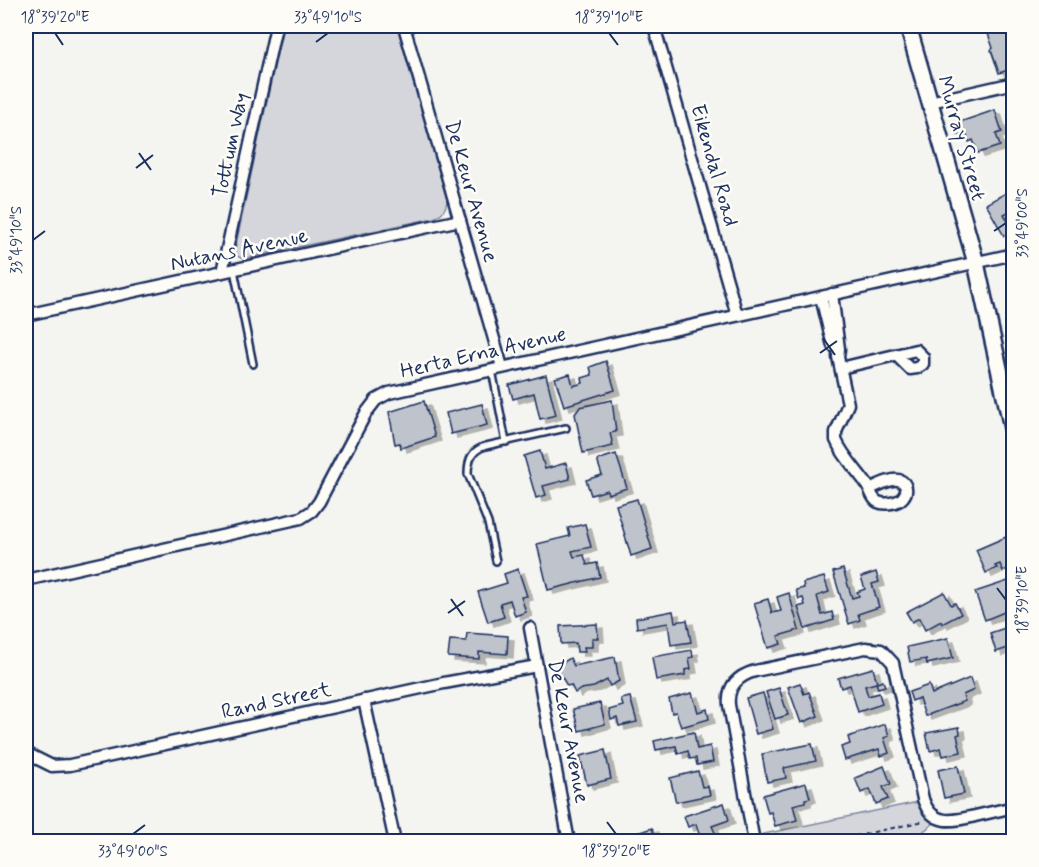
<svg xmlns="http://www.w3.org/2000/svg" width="1039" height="867" font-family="Mynerve,sans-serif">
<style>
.green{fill:#d4d6db;stroke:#78829c;stroke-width:1.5}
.building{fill:#bfc3cc;stroke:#1b2f5e;stroke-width:1.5;filter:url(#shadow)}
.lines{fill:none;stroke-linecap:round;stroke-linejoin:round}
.lane-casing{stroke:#1b2f5e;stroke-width:10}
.street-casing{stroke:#1b2f5e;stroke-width:15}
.secondary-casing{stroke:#1b2f5e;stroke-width:20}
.path{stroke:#1b2f5e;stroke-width:2;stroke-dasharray:4.5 4.5;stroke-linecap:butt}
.lane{stroke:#fdfcf7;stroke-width:5}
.street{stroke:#fdfcf7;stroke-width:10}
.secondary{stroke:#fdfcf7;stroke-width:15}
.ticks{fill:none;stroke:#1b2f5e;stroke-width:2}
.labels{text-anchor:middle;stroke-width:5;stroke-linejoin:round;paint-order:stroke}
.street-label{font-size:21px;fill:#1b2f5e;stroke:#fdfcf7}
.neatline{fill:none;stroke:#1b2f5e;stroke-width:2}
.ticks-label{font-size:15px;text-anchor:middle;fill:#1b2f5e}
</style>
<defs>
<filter id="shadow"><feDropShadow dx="6" dy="4" stdDeviation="0" flood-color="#0004"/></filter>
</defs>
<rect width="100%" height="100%" fill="#f4f4f1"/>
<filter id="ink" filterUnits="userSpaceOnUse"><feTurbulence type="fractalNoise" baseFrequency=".0167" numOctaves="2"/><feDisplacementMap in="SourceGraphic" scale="12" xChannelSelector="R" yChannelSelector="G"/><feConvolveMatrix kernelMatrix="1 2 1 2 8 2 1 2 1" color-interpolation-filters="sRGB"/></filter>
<g filter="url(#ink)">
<!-- green -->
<g class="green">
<path d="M283,26H397L447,199C447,209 442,214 434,218L243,259L237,256L235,249Z"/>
<polygon points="918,802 924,814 934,823 911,841 760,841 759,835"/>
</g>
<!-- building -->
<g class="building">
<polygon points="994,26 1014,26 1014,68 999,73 991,50 993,48 986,28"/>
<polygon points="995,110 1002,132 996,134 1000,146 978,153 973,140 969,142 966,133 958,135 954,124"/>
<polygon points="1013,189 1014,209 1004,214 1013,231 1004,236 986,204"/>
<polygon points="606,361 615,390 564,406 555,378 570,374 573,386 583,383 582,378 592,375 590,367"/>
<polygon points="546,375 556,415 540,419 534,393 513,399 509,385"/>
<polygon points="612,400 616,432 610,433 613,446 583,453 575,414 580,407"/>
<polygon points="424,401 435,437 401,448 400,443 395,444 389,412"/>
<polygon points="482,404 487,425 451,434 446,413"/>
<polygon points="540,451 545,469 566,463 570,479 543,486 546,495 536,498 524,456"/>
<polygon points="616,454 627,488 608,494 607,490 591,495 586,480 602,475 597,460"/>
<polygon points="637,499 652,549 631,556 616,505"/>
<polygon points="585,524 591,547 572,551 574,557 584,555 587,565 597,563 600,577 548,590 537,544 570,536 568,528"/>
<polygon points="1013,534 1014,567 1003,571 1000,564 995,566 997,568 986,573 976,550"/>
<polygon points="518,569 527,596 521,597 526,612 515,616 510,600 500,603 504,617 488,622 478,592 507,583 504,574"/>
<polygon points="843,569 852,598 859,596 857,592 865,589 861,577 876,572 879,582 872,584 879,607 858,614 860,620 849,624 833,572"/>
<polygon points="824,577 829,592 817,596 822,615 832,612 834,620 805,629 798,607 805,605 803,598 799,599 796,590 804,588 803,583"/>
<polygon points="1014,579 1014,608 985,620 975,592"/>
<polygon points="944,592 951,605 955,603 961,614 942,624 941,621 925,630 919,618 912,622 906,612"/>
<polygon points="789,593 799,630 778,636 781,644 768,648 754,603 768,599 772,613 781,611 777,597"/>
<polygon points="673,611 675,622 687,620 691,642 671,645 668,623 637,628 636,618"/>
<polygon points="597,624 598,638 592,638 592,647 584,647 585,652 577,652 576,643 561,644 560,626"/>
<polygon points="1014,625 1014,646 996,652 990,633"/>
<polygon points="467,633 508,636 507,654 479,652 479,659 448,657 450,640 466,641"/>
<polygon points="948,638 953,658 927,664 926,659 910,662 907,647"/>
<polygon points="692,650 693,657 689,658 691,669 685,670 685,675 656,680 652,657"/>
<polygon points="615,657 619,681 610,686 607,680 594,687 581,689 575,693 571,685 567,686 556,667 570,658 574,666"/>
<polygon points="873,668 877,683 883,681 885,686 878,688 876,683 865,686 868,696 879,693 882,704 858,712 850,685 841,688 838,678"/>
<polygon points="970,678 974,690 963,695 965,701 925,716 919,698 912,701 909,692 929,685 932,694"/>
<polygon points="800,683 804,694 809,692 818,716 801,723 788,687"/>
<polygon points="779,688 788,715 775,719 766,692"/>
<polygon points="692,693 698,712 707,709 709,719 681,727 676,712 672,713 669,699"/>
<polygon points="763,693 773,729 756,734 746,698"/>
<polygon points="630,697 637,722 619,726 617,718 611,720 609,710 623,706 621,699"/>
<polygon points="600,703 605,724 579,731 573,709"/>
<polygon points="885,724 889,736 884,738 889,753 881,756 879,749 845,760 841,747 850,744 848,737"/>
<polygon points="959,727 960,734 957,735 961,752 943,756 941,748 930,751 926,733"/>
<polygon points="694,732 697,749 710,746 713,762 697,765 696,758 690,759 688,751 678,754 676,746 656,750 654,741"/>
<polygon points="812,744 816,761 784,768 786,778 767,782 762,754"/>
<polygon points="605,750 611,779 587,785 580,756"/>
<polygon points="884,766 891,784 883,787 888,799 876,804 870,789 861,793 855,778"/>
<polygon points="958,766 964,794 944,798 938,770"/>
<polygon points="698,771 702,787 708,786 710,795 676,802 670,778"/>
<polygon points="806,783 810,798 805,799 805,802 793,805 797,820 775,826 771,812 768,813 763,795"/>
<polygon points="724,803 729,820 712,826 716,835 701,840 696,824 688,827 684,816"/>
<polygon points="652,828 656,841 671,837 673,842 640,842 637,833"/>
<polygon points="594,835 614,838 613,842 594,842"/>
</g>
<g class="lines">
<defs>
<g id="lane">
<polyline points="234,270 253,364"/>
<polyline points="492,370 506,442"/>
<path d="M496,561L488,523L468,474C468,459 472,450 486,446L566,428"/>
</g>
<g id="street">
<polyline points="404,26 502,367"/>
<polyline points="654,26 737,315"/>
<polyline points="930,102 1014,83"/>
<polyline points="222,272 276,26"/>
<path d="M832,294L839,349L838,357L848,404L836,432V440C843,457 858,471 868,486C871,491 872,499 878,502C884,505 895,503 900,500C904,497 907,492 906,488C902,471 879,485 870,489"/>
<polyline points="821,297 833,346"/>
<polyline points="26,315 460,220"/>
<polyline points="841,368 916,350 923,357 923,364 917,368 910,369 896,355"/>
<polyline points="26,580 301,518 312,511 319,502 366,413 376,400 389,393 1014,254"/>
<polyline points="530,628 569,842"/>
<polyline points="364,700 395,842"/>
<polyline points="26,753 52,766 70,765 444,683 537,666"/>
<path d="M754,842L729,705C727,686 738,676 755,671L865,648L881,650L893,663L923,799C932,827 954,821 975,816C988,813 1001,810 1014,807"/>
</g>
<polyline id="secondary" points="908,26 976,263 1014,437"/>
</defs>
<!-- lane casing -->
<use href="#lane" class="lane-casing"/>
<!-- street casing -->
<use href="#street" class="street-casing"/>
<!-- secondary casing -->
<use href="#secondary" class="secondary-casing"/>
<!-- path -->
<polyline class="path" points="829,842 924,821"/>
<!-- lane -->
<use href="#lane" class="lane"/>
<!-- street -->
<use href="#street" class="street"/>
<!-- secondary -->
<use href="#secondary" class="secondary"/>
</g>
</g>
<!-- ticks -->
<path class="ticks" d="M55,33L63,45M609,33L618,45M316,42L328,33M139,153L151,170M136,168L153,155M994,231L1006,223M33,240L45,231M823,338L835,355M820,353L837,341M997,588L1006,600M451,599L463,616M448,613L465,601M607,822L616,834M133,834L145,825"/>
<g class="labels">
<!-- street labels -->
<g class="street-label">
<text transform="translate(962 138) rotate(74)" y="7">Murray Street</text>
<text transform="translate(230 145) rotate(-78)" y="7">Tottum Way</text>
<text transform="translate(715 165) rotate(74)" y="7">Eikendal Road</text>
<text transform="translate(472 191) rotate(74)" y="7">De Keur Avenue</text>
<text transform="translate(239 249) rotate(-12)" y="7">Nutans Avenue</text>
<text transform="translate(483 352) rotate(-13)" y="7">Herta Erna Avenue</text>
<text transform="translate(276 700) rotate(-12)" y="7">Rand Street</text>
<text transform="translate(569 731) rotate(79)" y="7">De Keur Avenue</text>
</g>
</g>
<!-- margin -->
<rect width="1039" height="867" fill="none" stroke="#fdfcf7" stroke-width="66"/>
<rect x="33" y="33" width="973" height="801" class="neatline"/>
<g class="ticks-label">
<text x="55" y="22">18°39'20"E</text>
<text x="328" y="22">33°49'10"S</text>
<text x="609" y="22">18°39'10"E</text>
<text transform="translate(1022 223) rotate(-90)" y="5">33°49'00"S</text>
<text transform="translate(16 240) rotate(-90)" y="5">33°49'10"S</text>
<text transform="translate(1022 600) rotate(-90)" y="5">18°39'10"E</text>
<text x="133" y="856">33°49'00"S</text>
<text x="616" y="856">18°39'20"E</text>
</g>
</svg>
